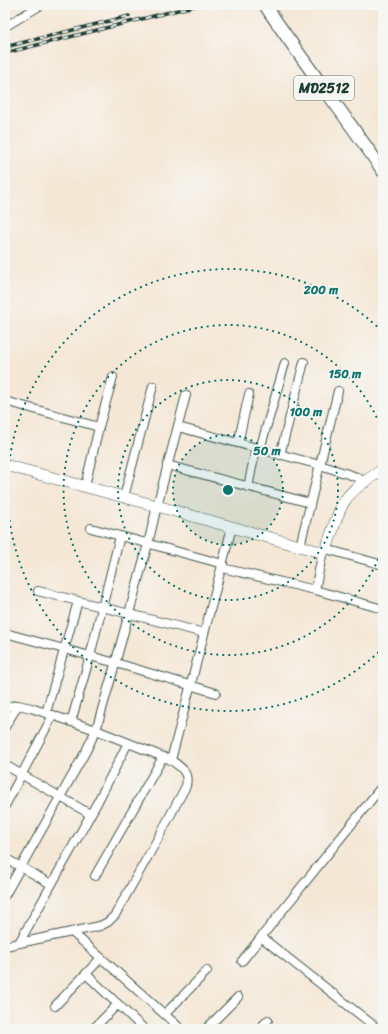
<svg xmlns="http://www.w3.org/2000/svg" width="388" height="1034" font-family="Sriracha,sans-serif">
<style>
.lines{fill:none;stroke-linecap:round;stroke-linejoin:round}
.street-casing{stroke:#3f564c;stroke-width:10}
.secondary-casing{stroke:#3f564c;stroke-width:12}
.primary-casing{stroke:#3f564c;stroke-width:14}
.street{stroke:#fff;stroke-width:8}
.secondary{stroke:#fff;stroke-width:11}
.primary{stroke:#fff;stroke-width:12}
.rail-casing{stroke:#1f3d34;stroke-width:3.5}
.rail{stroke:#f6f6f2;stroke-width:2;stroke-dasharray:6;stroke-linecap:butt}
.ring{fill:none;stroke:#0f766e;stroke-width:2;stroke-dasharray:2 4}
.labels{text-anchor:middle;stroke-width:4;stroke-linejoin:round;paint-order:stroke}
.shield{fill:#f6f6f2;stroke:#60746d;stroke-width:1}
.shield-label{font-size:14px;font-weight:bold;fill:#1f3d34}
.centre{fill:#0f766e;stroke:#f6f6f2;stroke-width:2}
.ring-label{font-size:12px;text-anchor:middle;font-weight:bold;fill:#0f766e;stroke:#f6f6f2;stroke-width:4;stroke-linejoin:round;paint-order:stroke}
</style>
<rect width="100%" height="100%" fill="#f6f6f2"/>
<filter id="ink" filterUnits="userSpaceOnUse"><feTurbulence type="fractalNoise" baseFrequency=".025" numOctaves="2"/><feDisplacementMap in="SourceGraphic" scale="8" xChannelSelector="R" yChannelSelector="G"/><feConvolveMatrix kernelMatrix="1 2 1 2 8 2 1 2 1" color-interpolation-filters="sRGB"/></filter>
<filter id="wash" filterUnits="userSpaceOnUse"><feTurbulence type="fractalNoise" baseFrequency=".012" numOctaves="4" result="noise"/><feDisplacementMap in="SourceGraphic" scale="16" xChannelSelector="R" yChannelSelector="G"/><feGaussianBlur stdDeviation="0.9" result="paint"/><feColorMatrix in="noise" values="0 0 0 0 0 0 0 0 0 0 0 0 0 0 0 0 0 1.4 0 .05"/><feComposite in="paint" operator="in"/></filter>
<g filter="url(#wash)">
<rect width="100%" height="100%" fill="#f5e7d5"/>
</g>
<g filter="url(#ink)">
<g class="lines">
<defs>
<g id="street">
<polyline points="6,26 41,5"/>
<polyline points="5,401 99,427"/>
<polyline points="178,427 320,465 351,475 359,478 365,483"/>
<polyline points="238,443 249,394"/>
<polyline points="260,449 285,363"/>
<polyline points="280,455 304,362"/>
<polyline points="167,465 310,503"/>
<polyline points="85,486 99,427 113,377"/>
<polyline points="248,487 256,448"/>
<polyline points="124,497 153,386"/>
<polyline points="91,528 223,564"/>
<polyline points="300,546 338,391"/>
<polyline points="326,549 383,565"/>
<polyline points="222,568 315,590 383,609"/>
<polyline points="315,590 323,551"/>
<polyline points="38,591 102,607 204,633"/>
<polyline points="5,633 116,663 216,693"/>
<path d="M5,707L18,705L31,708L96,730L171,760C182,768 189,772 186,786L156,842L115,915L108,922L100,926L5,946"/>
<polyline points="46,713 78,601"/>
<polyline points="71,722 90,656 120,536"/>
<polyline points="5,727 18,705"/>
<polyline points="171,760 232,527"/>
<polyline points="5,765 90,814"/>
<polyline points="5,806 53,715"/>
<polyline points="5,858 51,884"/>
<polyline points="95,876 163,757"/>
<polyline points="5,895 86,751 96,730 114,668 148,544 157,506 186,395"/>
<polyline points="72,932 181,1029"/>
<polyline points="261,937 378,1029"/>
<polyline points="19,943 97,803 128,743"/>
<polyline points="242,961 383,785"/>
<polyline points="86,974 144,1029"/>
<polyline points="55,1006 101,958"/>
<polyline points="165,1014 207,971"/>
<polyline points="93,1029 118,1004"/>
<polyline points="206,1029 238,997"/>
<polyline points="259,1029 268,1020"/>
</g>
<path id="secondary" d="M5,465L157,506L317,551H323L326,549C333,533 336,512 346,499C354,487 371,478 383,469"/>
<path id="primary" d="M265,5C303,62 345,115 383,171"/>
</defs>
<!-- street casing -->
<use href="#street" class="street-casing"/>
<!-- secondary casing -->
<use href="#secondary" class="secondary-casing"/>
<!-- primary casing -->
<use href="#primary" class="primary-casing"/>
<!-- street -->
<use href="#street" class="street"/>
<!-- secondary -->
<use href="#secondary" class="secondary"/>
<!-- primary -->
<use href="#primary" class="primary"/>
<defs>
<g id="rail">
<polyline points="5,47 129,16"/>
<polyline points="5,53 198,5"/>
</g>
</defs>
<!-- rail casing -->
<use href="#rail" class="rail-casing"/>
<!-- rail -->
<use href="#rail" class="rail"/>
</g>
</g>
<!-- distance rings -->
<circle cx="228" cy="490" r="55" fill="#0f766e" fill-opacity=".12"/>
<g class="ring">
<circle cx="228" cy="490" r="55"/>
<circle cx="228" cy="490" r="110"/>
<path d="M383 548A165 165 0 1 1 383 432"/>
<path d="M383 648A221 221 0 1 1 383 332"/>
</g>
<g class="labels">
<!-- shield labels -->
<rect class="shield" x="294" y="76" width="60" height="24" rx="3"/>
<g class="shield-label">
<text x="324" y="93">MD2512</text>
</g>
</g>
<circle cx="228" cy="490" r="6" class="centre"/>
<g class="ring-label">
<text x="321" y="294">200 m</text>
<text x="345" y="378">150 m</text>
<text x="306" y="416">100 m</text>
<text x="267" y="455">50 m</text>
</g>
<!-- margin -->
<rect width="388" height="1034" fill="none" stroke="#f6f6f2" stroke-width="20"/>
</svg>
